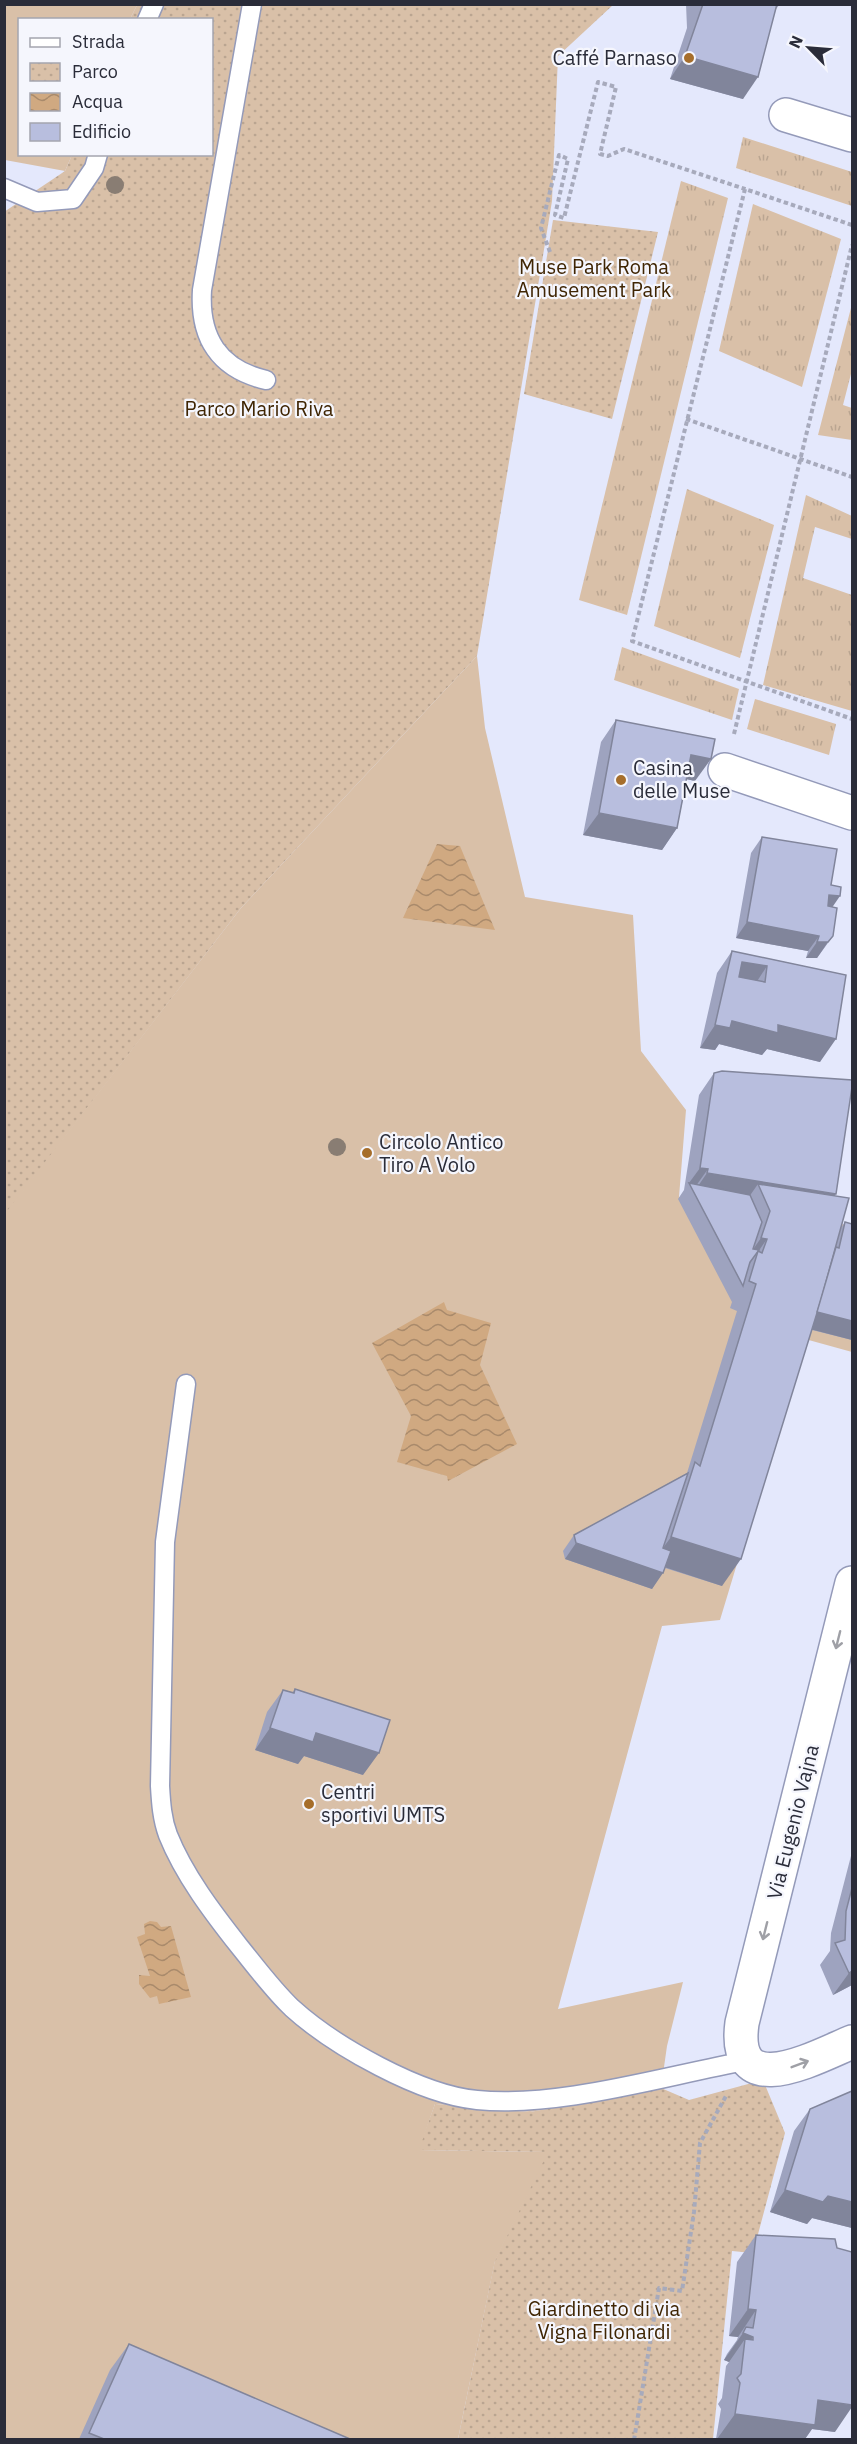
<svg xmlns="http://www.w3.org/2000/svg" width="857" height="2444" font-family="'IBM Plex Sans',sans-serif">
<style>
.grass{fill:url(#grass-tufts)}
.park{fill:url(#park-dots)}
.garden{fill:#d9c0a8}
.water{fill:url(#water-waves)}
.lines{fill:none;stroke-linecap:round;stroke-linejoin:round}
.lane-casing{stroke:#949ab9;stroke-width:21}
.street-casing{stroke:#949ab9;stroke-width:36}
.path{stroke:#a7aabc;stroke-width:4;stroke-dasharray:4.5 3;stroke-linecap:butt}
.lane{stroke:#fff;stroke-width:18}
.street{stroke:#fff;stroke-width:33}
.tree{fill:#897d73}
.wall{fill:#9ea3bf}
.shaded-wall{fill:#81859b}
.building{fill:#b8bede;stroke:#81859b;stroke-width:1.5;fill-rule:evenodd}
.oneway{stroke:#9fa0a6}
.poi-dot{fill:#a66e2b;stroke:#f5f6fd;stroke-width:2}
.labels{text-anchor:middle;stroke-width:4.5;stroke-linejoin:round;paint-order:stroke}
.poi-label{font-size:20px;fill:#2a2c39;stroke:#f5f6fd;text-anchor:start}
.park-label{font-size:20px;fill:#3f2503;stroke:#f5f6fd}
.street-label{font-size:20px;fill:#2a2c39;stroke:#f5f6fd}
</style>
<defs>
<pattern id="grass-tufts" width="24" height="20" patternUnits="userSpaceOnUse" patternTransform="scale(1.5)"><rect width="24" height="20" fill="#d9c0a8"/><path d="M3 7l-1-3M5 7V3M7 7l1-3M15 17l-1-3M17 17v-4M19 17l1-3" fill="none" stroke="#baa591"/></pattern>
<pattern id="park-dots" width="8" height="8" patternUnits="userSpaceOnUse" patternTransform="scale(1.5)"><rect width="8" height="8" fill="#d9c0a8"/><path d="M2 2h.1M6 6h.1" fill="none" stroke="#baa591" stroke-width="1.8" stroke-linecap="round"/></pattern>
<pattern id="water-waves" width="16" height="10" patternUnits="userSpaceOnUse" patternTransform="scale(1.5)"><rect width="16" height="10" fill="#d0a981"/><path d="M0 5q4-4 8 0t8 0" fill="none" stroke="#a98a6b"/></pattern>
</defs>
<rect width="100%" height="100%" fill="#e4e8fc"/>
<!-- grass -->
<g class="grass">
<polygon points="743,137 852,172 852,206 736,168"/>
<polygon points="681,181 728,198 627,615 579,600"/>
<polygon points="753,204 841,239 802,387 719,351"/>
<polygon points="852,304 852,370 843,405 852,408 852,440 818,435"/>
<polygon points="687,489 774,525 740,658 654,626"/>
<polygon points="806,495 852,516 852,539 815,527 803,578 852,595 852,711 763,685"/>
<polygon points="622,647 739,689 732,720 614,680"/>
<polygon points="755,699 836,724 829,755 747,729"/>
</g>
<!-- park -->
<g class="park">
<polygon points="137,5 613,5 558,56 552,201 477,656 241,908 5,1215 4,212 65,171 72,155 212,154 212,20 130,19"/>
<polygon points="553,220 658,232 612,419 524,394"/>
<polygon points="763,2080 785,2133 753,2253 732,2251 713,2439 458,2439 495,2260 547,2152 418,2150 435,2104 530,2112 661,2088 689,2100"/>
</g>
<!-- garden -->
<g class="garden">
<polygon points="4,5 137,5 130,19 20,20 20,154 72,155 65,171 5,160"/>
<polygon points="477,656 485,728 525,897 633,915 641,1051 686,1110 679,1197 852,1226 852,1352 805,1339 720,1620 662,1626 558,2009 683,1982 667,2046 661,2088 530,2112 435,2104 419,2150 548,2152 495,2261 458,2439 5,2439 4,1215 241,908"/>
</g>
<!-- water -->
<g class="water">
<polygon points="437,844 460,846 495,930 403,918"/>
<polygon points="444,1302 447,1310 491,1323 480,1365 517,1444 448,1481 447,1476 397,1462 411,1416 372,1343"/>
<polygon points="150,1921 157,1922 161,1927 171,1926 191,1997 159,2004 157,1996 150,1998 139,1984 139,1975 150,1976 137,1937 145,1934 144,1924"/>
</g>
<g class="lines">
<defs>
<g id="lane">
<path d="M252,4L202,290C199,338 219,369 266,380"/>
<polyline points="147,20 154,4"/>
<polyline points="4,188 37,202 73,199 94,168 98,154"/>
<path d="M186,1384L165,1542L160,1786C161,1803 162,1819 168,1835C184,1875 213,1913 239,1946C256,1967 273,1990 292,2008C334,2046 421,2095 477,2100C560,2108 663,2076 746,2061"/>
</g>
<g id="street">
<polyline points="786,115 852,135"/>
<polyline points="725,770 852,813"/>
<path d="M852,1583L742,2023C731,2104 814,2058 852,2042"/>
</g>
</defs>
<!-- lane casing -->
<use href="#lane" class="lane-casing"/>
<!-- street casing -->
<use href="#street" class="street-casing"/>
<!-- path -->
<g class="path">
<polyline points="852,225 745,189 632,641 852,719"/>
<polyline points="550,252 541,228 559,155 568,159 555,215 564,218 598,82 616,87 600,154 608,156 624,149 745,189"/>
<polyline points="686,419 852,477"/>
<polyline points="734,734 852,245"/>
<polyline points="634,2440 659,2288 682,2291 694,2212 700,2143 726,2096"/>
</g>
<!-- lane -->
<use href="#lane" class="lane"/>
<!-- street -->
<use href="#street" class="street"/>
</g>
<!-- trees -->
<g class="tree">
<circle cx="115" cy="185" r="9"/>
<circle cx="337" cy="1147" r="9"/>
</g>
<!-- wall -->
<g class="wall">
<polygon points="686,4 780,4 776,9 743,99 670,79 687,28"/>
<polygon points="616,720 695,781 687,779 677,828 662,850 583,835 601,742"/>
<polygon points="762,837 831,885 833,936 817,958 806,958 808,951 736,938 751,853"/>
<polygon points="732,951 846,975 820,1062 767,1049 762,1055 719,1044 715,1050 700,1048 717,973"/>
<polygon points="714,1073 834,1196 841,1228 845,1222 852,1340 812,1330 722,1586 665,1568 652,1589 565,1559 563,1551 574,1535 687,1473 737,1311 730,1308 732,1302 678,1199 684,1190 699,1095"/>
<polygon points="295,1689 363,1775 304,1756 298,1764 255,1750 267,1712 283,1690 292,1693"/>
<polygon points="852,1852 852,1985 833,1995 820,1965 830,1951 831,1933"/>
<polygon points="852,2091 852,2228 812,2218 807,2224 770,2212 794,2131 810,2109"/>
<polygon points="756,2235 835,2432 812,2429 805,2439 716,2439 721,2409 718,2404 722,2398 726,2366 729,2362 724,2360 727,2354 737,2340 738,2337 729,2336 737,2262"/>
<polygon points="129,2344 350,2439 79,2439 110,2370"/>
</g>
<!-- shaded-wall -->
<g class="shaded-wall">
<polygon points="685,56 758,77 743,99 670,79"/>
<polygon points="691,755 711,759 695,781 676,777"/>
<polygon points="599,813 677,828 662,850 583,835"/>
<polygon points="829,895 840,896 829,912 818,911"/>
<polygon points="747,922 819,936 808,951 736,938"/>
<polygon points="817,942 828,942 817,958 806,958"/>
<polygon points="742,962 767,966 752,989 727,984"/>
<polygon points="732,1021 778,1025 836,1039 820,1062 767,1049 762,1055 719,1044 715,1050 700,1048 715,1025"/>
<polygon points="700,1168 708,1169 693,1190 689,1183"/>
<polygon points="707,1173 836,1194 820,1216 758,1184 744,1204 694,1192"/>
<polygon points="761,1238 767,1239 748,1266 742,1265"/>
<polygon points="813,1311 852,1321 852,1340 802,1327"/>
<polygon points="671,1537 741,1559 722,1586 652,1563"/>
<polygon points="576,1543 663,1573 652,1589 565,1559"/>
<polygon points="270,1728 316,1733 379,1753 363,1775 304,1756 298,1764 255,1750"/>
<polygon points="852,1971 852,1985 833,1995 849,1973"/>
<polygon points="785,2190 828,2196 852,2202 852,2228 812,2218 807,2224 770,2212"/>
<polygon points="748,2309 756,2310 738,2337 729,2336"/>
<polygon points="743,2333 753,2337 744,2350 745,2339 729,2362 724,2360"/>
<polygon points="818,2400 852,2405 852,2407 835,2432 812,2429 805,2439 717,2439 735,2414"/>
</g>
<!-- building -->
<g class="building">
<polygon points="703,4 777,4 758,77 685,56"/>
<polygon points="616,720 715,739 711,759 691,755 677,828 599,813"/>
<polygon points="762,837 837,849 831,885 841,887 840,896 829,895 828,906 837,908 833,936 828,942 817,942 819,936 747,922"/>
<path d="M732,951L846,975L836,1039L778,1025V1033L732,1021L730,1028L715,1025ZM742,962L767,966L765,982L739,977Z"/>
<polygon points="722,1071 852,1080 852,1087 836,1194 707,1173 708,1169 700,1168 714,1073"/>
<polygon points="689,1183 750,1195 762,1222 753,1249 759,1250 750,1262 743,1286"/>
<polygon points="758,1184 849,1198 821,1300 741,1559 671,1537 695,1462 700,1466 756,1284 749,1281 758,1251 762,1253 767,1239 761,1238 770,1211"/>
<polygon points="845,1222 852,1224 852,1321 817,1312 836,1247 839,1248"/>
<polygon points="688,1473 663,1548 671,1551 663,1573 576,1543 574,1535"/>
<polygon points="295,1689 390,1720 379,1753 316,1733 313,1742 270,1728 283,1690 294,1693"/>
<polygon points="852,1888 852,1971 849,1973 835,1943 845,1940 846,1911"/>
<polygon points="852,2091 852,2202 828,2196 823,2202 785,2190 810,2109"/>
<polygon points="756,2235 835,2239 837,2248 852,2252 852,2405 818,2400 815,2425 735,2414 740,2383 737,2378 741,2374 745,2339 753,2340 753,2337 743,2333 746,2327 753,2328 756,2310 748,2309"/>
<polygon points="129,2344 350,2439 104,2439 89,2433"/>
</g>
<!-- one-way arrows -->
<defs><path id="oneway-shaft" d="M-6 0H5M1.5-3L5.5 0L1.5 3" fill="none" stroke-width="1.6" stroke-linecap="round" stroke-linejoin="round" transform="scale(1.5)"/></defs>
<g class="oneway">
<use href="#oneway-shaft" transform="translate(838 1640) rotate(104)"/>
<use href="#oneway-shaft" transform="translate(765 1931) rotate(104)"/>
<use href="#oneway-shaft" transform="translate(800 2064) rotate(-21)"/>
</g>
<!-- markers -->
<g class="poi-dot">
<circle cx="689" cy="58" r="6"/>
<circle cx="621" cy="780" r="6"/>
<circle cx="367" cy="1153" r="6"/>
<circle cx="309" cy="1804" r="6"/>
</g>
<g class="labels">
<!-- poi labels -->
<g class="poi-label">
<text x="677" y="65" text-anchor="end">Caffé Parnaso</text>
<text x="633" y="775">Casina<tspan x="633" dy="23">delle Muse</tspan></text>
<text x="379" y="1149">Circolo Antico<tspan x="379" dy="23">Tiro A Volo</tspan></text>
<text x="321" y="1799">Centri<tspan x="321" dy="23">sportivi UMTS</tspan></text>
</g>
<!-- park labels -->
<g class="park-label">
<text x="594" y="274">Muse Park Roma<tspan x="594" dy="23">Amusement Park</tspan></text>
<text x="259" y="416">Parco Mario Riva</text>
<text x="604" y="2316">Giardinetto di via<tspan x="604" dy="23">Vigna Filonardi</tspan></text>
</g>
<!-- street labels -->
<g class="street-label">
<text transform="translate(793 1822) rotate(-76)" y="7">Via Eugenio Vajna</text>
</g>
</g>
<!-- border -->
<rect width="857" height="2444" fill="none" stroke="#2a2c39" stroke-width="12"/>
<!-- legend -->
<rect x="18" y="18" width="195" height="138" fill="#f5f6fd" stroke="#a4a5af" stroke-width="1.5"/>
<rect x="30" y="38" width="30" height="9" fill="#ffffff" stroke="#a4a5af" stroke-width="1.5"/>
<text x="72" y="48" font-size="18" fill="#2a2c39">Strada</text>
<rect x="30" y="63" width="30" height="18" fill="url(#park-dots)" stroke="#a4a5af" stroke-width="1.5"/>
<text x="72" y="78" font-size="18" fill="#2a2c39">Parco</text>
<rect x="30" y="93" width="30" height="18" fill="url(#water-waves)" stroke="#a4a5af" stroke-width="1.5"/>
<text x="72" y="108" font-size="18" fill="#2a2c39">Acqua</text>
<rect x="30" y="123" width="30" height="18" fill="#b8bede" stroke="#a4a5af" stroke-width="1.5"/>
<text x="72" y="138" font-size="18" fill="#2a2c39">Edificio</text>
<!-- north arrow -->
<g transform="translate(809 48) rotate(295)" stroke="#f5f6fd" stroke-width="4.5" paint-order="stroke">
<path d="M0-4.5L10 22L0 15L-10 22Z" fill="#2a2c39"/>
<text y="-9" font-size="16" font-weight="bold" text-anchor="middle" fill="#2a2c39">N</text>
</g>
</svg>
